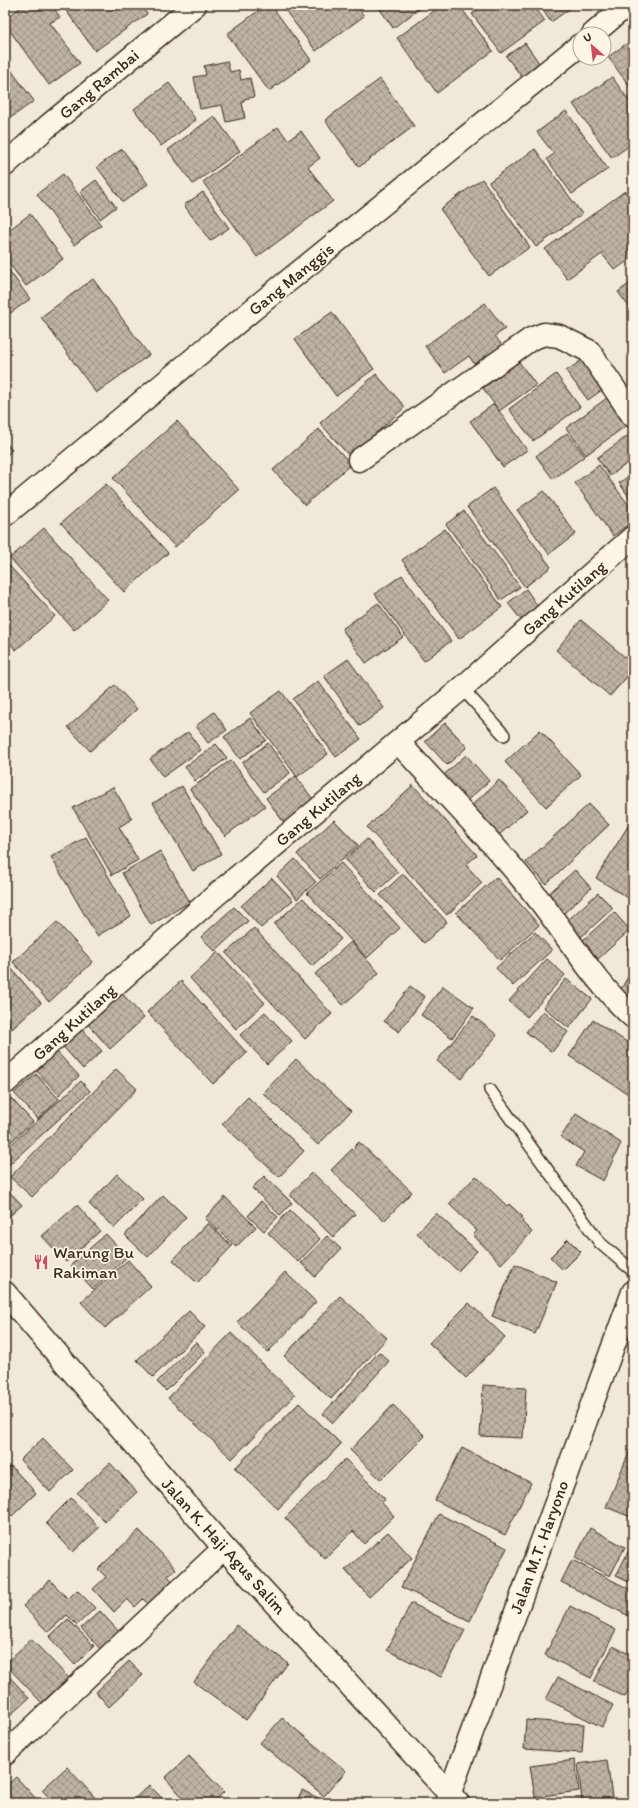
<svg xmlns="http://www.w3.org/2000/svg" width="638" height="1808" font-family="Itim,sans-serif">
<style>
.building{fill:url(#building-cross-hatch);stroke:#3b2a1e}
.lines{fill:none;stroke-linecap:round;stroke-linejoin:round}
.lane-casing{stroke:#3b2a1e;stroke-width:14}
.street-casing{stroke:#3b2a1e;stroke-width:25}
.secondary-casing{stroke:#3b2a1e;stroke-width:25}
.primary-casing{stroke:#3b2a1e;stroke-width:25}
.lane{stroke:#fcf5e5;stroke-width:11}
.street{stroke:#fcf5e5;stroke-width:22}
.secondary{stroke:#fcf5e5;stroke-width:22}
.primary{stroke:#fcf5e5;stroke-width:22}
.labels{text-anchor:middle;stroke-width:3.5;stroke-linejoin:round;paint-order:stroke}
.street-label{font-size:17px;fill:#3b2a1e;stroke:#fcf5e5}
.poi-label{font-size:17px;fill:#3b2a1e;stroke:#fcf5e5;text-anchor:start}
</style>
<defs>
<pattern id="building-cross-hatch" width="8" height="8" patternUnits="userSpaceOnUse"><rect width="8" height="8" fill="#beb3a4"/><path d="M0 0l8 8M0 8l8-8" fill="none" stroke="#9c9285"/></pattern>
</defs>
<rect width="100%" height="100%" fill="#f0e9d9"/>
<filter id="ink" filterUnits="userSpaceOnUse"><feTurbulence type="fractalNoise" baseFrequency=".025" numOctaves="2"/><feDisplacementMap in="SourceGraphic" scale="8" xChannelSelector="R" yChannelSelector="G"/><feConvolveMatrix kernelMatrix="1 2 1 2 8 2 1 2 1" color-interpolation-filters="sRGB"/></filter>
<g filter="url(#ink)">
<!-- building -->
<g class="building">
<polygon points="24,5 51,5 60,17 50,23 80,63 49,85 5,24 5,19"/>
<polygon points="62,5 140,5 147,14 95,51"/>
<polygon points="266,5 271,5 311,60 269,91 227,34"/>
<polygon points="289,5 356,5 364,16 316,51 284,9"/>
<polygon points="377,5 425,5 393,28"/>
<polygon points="442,5 459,5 493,51 437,93 397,38"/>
<polygon points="469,5 481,5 473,11"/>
<polygon points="485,5 533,5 545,21 501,53 472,14"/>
<polygon points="539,5 575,5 551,22"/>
<polygon points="633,39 633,91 608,57"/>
<polygon points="525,43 542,67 524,80 506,56"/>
<polygon points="227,61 230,72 239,70 241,80 250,78 254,97 244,99 244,102 242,102 245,118 226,122 222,105 200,109 194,77 206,75 204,66"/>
<polygon points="5,62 34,101 5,122"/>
<polygon points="612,77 633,106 633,143 612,158 573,104"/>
<polygon points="380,79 414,126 359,167 325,120"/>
<polygon points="169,83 196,120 161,146 134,109"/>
<polygon points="566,111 608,169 572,194 547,159 554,154 537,132"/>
<polygon points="214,116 240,151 193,184 168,150"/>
<polygon points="278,127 288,140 301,131 320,158 308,167 333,201 257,257 203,182"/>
<polygon points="122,149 148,184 123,202 97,167"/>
<polygon points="535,149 582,214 536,247 489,182"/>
<polygon points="63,174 101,225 74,245 37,194"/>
<polygon points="482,179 530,247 489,276 440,209"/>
<polygon points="96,180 116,207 100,219 80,192"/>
<polygon points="625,191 633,203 633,257 615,270 602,254 567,279 545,249"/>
<polygon points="203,192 229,228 210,241 184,205"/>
<polygon points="30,214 63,259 26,286 5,258 5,233"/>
<polygon points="5,265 30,299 5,317"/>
<polygon points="93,279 149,355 96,393 41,317"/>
<polygon points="633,281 633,312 618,292"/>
<polygon points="485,303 505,329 495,336 504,348 477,368 469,356 445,373 425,346"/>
<polygon points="332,312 374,369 336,396 295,339"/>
<polygon points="585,358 606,387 588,400 566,371"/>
<polygon points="519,362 536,385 499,411 483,388"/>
<polygon points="376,374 405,407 350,457 320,423"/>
<polygon points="556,374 580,407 533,441 509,409"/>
<polygon points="611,395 631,422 586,455 566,428"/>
<polygon points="494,404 527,450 503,467 470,421"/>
<polygon points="177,421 239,490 175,547 113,478"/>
<polygon points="319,429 351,464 305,505 273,470"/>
<polygon points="633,432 633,459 610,476 597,458"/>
<polygon points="567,433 585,456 553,479 536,456"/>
<polygon points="5,442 12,450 5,457"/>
<polygon points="599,465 633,511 633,521 613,536 575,483"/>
<polygon points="633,473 633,500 632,501 619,483"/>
<polygon points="106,484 168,553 124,592 61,523"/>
<polygon points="493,488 551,567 525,587 467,507"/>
<polygon points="544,491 576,534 549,554 517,510"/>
<polygon points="464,511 520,587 501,600 446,524"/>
<polygon points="44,528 108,600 74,630 10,558"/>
<polygon points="445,529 502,607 459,639 402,560"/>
<polygon points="5,561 55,616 16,650 5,638"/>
<polygon points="402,575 451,641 424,661 375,594"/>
<polygon points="526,589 539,608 522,621 508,603"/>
<polygon points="378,603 403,637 366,663 342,629"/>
<polygon points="581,620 633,664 633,670 610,696 556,650"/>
<polygon points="348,659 384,708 360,726 324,676"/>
<polygon points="318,681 361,739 336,757 293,699"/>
<polygon points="115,685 137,709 90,751 68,727"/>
<polygon points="281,691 328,754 297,777 250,713"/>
<polygon points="214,712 227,730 208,743 196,726"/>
<polygon points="250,718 266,740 240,759 224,737"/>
<polygon points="445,723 467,747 447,765 425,741"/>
<polygon points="540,730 581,775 546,807 505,762"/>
<polygon points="188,732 201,750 163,777 150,759"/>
<polygon points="268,743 290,773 264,792 242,763"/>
<polygon points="216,744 227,758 195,781 185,767"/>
<polygon points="466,755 489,781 461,806 438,780"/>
<polygon points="231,760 265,806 225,836 190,789"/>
<polygon points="296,776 317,805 287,827 266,798"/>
<polygon points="499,780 527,810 498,836 471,806"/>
<polygon points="413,785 477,855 466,865 482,883 447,915 367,827"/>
<polygon points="182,786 221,854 193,871 153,803"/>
<polygon points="113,787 132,819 119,827 138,860 112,875 73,808"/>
<polygon points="589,804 609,825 546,884 526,862"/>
<polygon points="633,818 633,901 596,878"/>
<polygon points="334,820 358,845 320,879 297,854"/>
<polygon points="86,837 131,916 97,936 51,857"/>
<polygon points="367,839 398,872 376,892 345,859"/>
<polygon points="160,851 190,902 151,925 122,873"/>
<polygon points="295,859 316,882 297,899 277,876"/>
<polygon points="341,863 400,928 367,958 307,893"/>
<polygon points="575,870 591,888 563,914 546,896"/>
<polygon points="403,874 447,922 424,943 380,895"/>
<polygon points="496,877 539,925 500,960 456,913"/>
<polygon points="272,878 293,900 261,928 241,906"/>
<polygon points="598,893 613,908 581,937 567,921"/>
<polygon points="303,898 341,939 312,966 274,924"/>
<polygon points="234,907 248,921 215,951 201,937"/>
<polygon points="614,912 630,930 598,959 582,941"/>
<polygon points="57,922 93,962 49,1002 13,962"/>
<polygon points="254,928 332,1014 305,1039 226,953"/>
<polygon points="535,932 552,950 513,986 496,968"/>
<polygon points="633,937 633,953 627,949"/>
<polygon points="351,942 379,973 343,1005 315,974"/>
<polygon points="218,952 265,1003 236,1029 190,978"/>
<polygon points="547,959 565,975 527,1017 509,1001"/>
<polygon points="5,961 41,1003 12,1029 5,1022"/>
<polygon points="633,968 633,1005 617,996"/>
<polygon points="566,979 592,999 569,1028 543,1007"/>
<polygon points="181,981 247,1053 213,1084 147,1012"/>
<polygon points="410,986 425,997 399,1032 384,1021"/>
<polygon points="443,986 474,1008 452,1038 421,1015"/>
<polygon points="119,990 144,1018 110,1049 85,1021"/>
<polygon points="543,1011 568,1032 552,1052 526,1032"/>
<polygon points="265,1012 292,1041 267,1064 240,1035"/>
<polygon points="473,1016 497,1035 461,1079 437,1061"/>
<polygon points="593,1020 633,1046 633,1097 569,1056"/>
<polygon points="78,1025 102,1051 83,1069 59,1042"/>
<polygon points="56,1051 79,1076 59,1095 35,1069"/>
<polygon points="296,1059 351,1111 318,1145 263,1093"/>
<polygon points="116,1069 137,1089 32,1197 10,1177"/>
<polygon points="36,1074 59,1099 38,1119 14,1093"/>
<polygon points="81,1081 90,1091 5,1168 5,1150"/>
<polygon points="248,1097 304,1151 279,1177 222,1124"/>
<polygon points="11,1098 33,1122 5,1147 5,1104"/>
<polygon points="576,1114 621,1143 603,1181 576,1166 584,1152 561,1137"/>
<polygon points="359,1142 412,1192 384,1221 331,1170"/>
<polygon points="312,1172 355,1214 333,1237 290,1195"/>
<polygon points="117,1174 143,1199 114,1228 89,1204"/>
<polygon points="264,1176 292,1203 280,1215 252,1188"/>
<polygon points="476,1176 507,1206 509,1204 523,1217 521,1218 523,1221 522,1222 532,1232 501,1264 473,1235 477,1231 449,1204"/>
<polygon points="5,1187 22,1205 5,1220"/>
<polygon points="163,1195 186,1217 148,1257 125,1235"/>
<polygon points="225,1197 256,1227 236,1247 205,1218"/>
<polygon points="261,1201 278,1217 264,1231 248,1216"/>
<polygon points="77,1205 100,1231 66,1262 42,1236"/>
<polygon points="290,1210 320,1239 298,1262 268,1233"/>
<polygon points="436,1213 477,1251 458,1271 417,1233"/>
<polygon points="208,1223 232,1246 197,1283 173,1260"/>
<polygon points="106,1234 127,1257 93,1289 71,1265"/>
<polygon points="327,1236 341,1249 315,1277 301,1263"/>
<polygon points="568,1239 581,1252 563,1270 550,1257"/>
<polygon points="128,1260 151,1286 105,1328 81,1302"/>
<polygon points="515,1264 557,1282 535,1334 492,1316"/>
<polygon points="285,1272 316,1302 268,1352 237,1322"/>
<polygon points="340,1296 387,1338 331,1399 284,1356"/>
<polygon points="469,1303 505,1337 466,1378 429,1343"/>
<polygon points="189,1311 205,1327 153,1377 137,1360"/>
<polygon points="231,1333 295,1395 232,1459 168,1398"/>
<polygon points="196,1342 205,1352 166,1391 157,1382"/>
<polygon points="379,1352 389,1361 333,1423 323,1414"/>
<polygon points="483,1385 526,1388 523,1438 480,1436"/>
<polygon points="299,1403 341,1444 278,1509 235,1468"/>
<polygon points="393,1405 425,1436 381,1480 350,1450"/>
<polygon points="43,1438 73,1470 50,1492 20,1460"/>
<polygon points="633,1443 633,1518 606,1507"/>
<polygon points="462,1448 531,1483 505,1535 435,1500"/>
<polygon points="345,1459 385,1499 382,1503 394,1516 364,1544 353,1531 325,1559 285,1518"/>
<polygon points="110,1463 137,1492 105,1522 77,1493"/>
<polygon points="11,1466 36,1493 12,1516 5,1508 5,1472"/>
<polygon points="71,1498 99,1528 73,1552 46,1523"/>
<polygon points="439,1514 507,1548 470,1621 401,1587"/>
<polygon points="590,1528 625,1547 610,1576 575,1558"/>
<polygon points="139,1530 176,1569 168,1576 172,1581 148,1604 143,1599 135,1607 127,1599 114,1612 93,1589 106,1577 98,1569"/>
<polygon points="388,1532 412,1558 369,1597 345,1570"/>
<polygon points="633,1542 633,1584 616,1576"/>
<polygon points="572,1560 633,1591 633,1618 561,1582"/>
<polygon points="50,1580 68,1599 77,1590 95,1608 77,1625 67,1615 48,1632 23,1606"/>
<polygon points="411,1603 465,1630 441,1677 387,1650"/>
<polygon points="570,1606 616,1630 591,1678 545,1655"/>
<polygon points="100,1611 122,1635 103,1652 81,1628"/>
<polygon points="68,1619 94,1646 75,1665 49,1637"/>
<polygon points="236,1625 288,1663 246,1720 194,1682"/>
<polygon points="31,1639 69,1678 42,1703 5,1664"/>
<polygon points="613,1646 633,1656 633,1683 625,1697 594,1682"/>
<polygon points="129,1661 143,1675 109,1707 96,1692"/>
<polygon points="5,1672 29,1698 5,1720"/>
<polygon points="558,1677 613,1705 602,1727 546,1699"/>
<polygon points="633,1693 633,1710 627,1706"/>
<polygon points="282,1718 346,1771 324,1796 260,1743"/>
<polygon points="526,1720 584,1724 582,1753 524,1749"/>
<polygon points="189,1756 224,1792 212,1803 188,1803 165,1778"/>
<polygon points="575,1760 579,1791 535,1797 530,1766"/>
<polygon points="607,1760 612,1797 582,1801 578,1764"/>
<polygon points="67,1767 100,1803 54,1803 42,1790"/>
<polygon points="16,1777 40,1803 5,1803 5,1787"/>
<polygon points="149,1785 165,1801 162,1803 130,1803"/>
<polygon points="302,1790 328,1803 296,1803"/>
<polygon points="619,1799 620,1803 588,1803"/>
</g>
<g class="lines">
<defs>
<g id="lane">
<polyline points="462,688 504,735"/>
<polyline points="490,1090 600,1243 633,1271"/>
</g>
<g id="street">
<polyline points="593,34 627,5"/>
<polyline points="5,165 48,126 195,5"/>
<polyline points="359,460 531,339 544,334 559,336 589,351 633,416"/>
<polyline points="5,515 262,302 580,45"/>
<path d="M398,742C446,795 496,845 540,901C570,940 596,984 633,1017"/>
<polyline points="5,1083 216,895 462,688 633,537"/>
<polyline points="5,1754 224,1548"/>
</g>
<polyline id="secondary" points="5,1293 224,1548 458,1803"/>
<polyline id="primary" points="446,1803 633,1292"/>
</defs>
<!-- lane casing -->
<use href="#lane" class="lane-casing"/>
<!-- street casing -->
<use href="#street" class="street-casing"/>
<!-- secondary casing -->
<use href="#secondary" class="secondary-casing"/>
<!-- primary casing -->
<use href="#primary" class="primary-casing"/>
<!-- lane -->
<use href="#lane" class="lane"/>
<!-- street -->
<use href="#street" class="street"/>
<!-- secondary -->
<use href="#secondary" class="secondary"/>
<!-- primary -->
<use href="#primary" class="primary"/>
</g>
</g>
<!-- icons -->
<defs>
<symbol id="restaurant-bare" viewBox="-9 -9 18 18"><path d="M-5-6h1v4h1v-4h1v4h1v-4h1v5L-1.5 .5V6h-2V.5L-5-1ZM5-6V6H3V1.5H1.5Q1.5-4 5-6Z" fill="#d1495b" stroke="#fcf5e5" stroke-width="2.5" paint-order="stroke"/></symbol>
</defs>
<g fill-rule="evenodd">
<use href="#restaurant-bare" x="30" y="1251" width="22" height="22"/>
</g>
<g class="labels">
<!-- street labels -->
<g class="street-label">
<text transform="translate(99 84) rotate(-40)" y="6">Gang Rambai</text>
<text transform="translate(291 279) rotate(-39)" y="6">Gang Manggis</text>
<text transform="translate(564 598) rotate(-41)" y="6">Gang Kutilang</text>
<text transform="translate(318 809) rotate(-40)" y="6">Gang Kutilang</text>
<text transform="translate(74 1022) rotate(-42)" y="6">Gang Kutilang</text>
<text transform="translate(224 1546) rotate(48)" y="6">Jalan K. Haji Agus Salim</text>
<text transform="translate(539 1547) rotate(-70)" y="6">Jalan M.T. Haryono</text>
</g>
<!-- poi labels -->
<g class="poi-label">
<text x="53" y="1258">Warung Bu<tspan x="53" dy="20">Rakiman</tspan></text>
</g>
</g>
<!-- margin -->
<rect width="638" height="1808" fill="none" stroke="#fcf5e5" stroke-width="20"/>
<rect x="10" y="10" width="618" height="1788" fill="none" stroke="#3b2a1e" stroke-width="1.5" filter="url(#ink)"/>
<!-- north arrow -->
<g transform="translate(592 46) rotate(332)"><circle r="19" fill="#fcf5e5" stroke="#afa495"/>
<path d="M0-3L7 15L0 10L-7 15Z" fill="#d1495b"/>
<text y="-6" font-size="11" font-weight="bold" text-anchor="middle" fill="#3b2a1e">U</text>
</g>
</svg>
